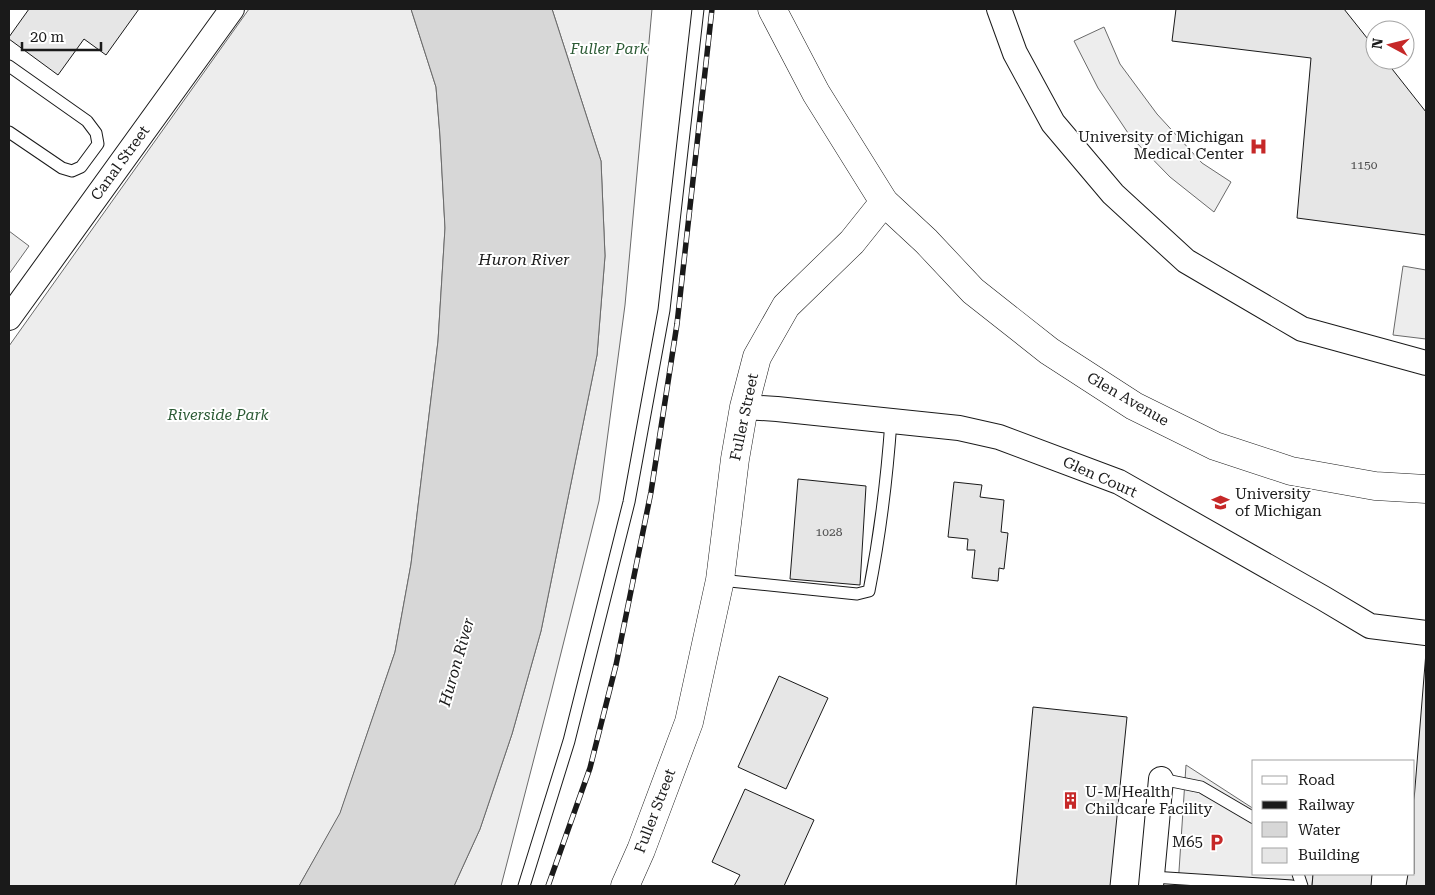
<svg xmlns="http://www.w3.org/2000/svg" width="1435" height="895" font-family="'Roboto Serif',serif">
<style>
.built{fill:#ededed;stroke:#6a6a6a}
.water{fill:#d7d7d7;stroke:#6a6a6a}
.building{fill:#e6e6e6;stroke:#1a1a1a}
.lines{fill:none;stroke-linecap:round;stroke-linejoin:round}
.lane-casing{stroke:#1a1a1a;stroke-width:13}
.street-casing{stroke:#1a1a1a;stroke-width:26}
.secondary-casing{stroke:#1a1a1a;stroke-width:29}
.lane{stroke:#fff;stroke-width:11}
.street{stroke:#fff;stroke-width:24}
.secondary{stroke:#fff;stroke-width:28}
.rail-casing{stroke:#1a1a1a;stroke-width:5.5}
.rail{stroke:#fff;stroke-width:4;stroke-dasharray:11;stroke-linecap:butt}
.labels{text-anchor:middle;stroke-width:4;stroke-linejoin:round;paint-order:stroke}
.number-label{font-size:12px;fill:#4d4d4d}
.park-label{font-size:15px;font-style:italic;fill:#2b5a34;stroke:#fff}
.poi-label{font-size:15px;fill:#1a1a1a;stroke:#fff;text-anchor:end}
.street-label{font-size:15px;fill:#1a1a1a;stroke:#fff}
.water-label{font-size:16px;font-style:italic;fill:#1a1a1a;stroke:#fff}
</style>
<rect width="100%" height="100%" fill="#fff"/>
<!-- built -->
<g class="built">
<polygon points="249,9 411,9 436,87 440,136 445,228 438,341 411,564 395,652 340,814 299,886 9,886 9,346"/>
<polygon points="552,9 652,9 625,305 599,501 550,697 501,886 454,886 480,829 512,734 541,631 597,355 605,256 601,161"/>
<polygon points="1104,27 1120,64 1157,114 1202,163 1231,182 1214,212 1170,177 1130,136 1098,88 1074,41"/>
<polygon points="9,231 29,246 9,274"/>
<polygon points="1403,266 1426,270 1426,339 1393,335"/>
<polygon points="1186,765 1254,809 1254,874 1313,874 1312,886 1178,886"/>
</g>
<!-- water -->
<polygon class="water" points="411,9 552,9 601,161 605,256 597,355 541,631 512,734 480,829 454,886 299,886 340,813 395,652 411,564 438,341 445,228 440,136 436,87"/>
<!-- building -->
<g class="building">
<polygon points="29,9 139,9 106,55 84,39 58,75 9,39 9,37"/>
<polygon points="1176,9 1344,9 1375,48 1375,60 1385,60 1426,112 1426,235 1297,218 1311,58 1172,41"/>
<polygon points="798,479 866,486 860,585 790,579"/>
<polygon points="954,482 982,485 980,497 1004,500 1001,532 1008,533 1004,569 999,568 998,581 972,578 975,550 967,550 968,539 948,537"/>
<polygon points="1426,652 1426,886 1406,886 1408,874 1414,874 1414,800"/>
<polygon points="779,676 828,698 786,789 738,767"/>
<polygon points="1033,707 1127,717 1110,886 1016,886"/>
<polygon points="745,789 814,820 784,886 734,886 740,875 712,862"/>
<polygon points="1313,874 1372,874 1371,886 1312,886"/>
</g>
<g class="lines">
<defs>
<g id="lane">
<polyline points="9,66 87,121 96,133 98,144 81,167 72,171 62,168 9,132"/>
<path d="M720,580L857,594L869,591C880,535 887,478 891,421"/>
<polyline points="1161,779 1201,787 1254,818"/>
<polyline points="1298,874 1302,886"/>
<polyline points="1152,877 1292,886"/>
<polyline points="524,886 569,741 629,502 664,310 698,9"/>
</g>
<g id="street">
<polyline points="999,9 1015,53 1053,123 1113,194 1186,261 1302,329 1426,363"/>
<polyline points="9,318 232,9"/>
<polyline points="744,407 777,409 959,428 999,437 1119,482 1323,598 1370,626 1426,633"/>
<polyline points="1151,886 1161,779"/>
</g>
<g id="secondary">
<polyline points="772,9 816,93 884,202 926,241 973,291 1049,351 1134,406 1215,446 1291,471 1375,486 1426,489"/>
<polyline points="625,886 641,850 689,722 720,580 735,459 744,407 757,357 786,306 852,242 884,202"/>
</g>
</defs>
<!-- lane casing -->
<use href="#lane" class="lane-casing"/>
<!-- street casing -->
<use href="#street" class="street-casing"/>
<!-- secondary casing -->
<use href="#secondary" class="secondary-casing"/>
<!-- lane -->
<use href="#lane" class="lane"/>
<!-- street -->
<use href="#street" class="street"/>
<!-- secondary -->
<use href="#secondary" class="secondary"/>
<defs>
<polyline id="rail" points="548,886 590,768 616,665 651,492 677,324 712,9"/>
</defs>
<!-- rail casing -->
<use href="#rail" class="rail-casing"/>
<!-- rail -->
<use href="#rail" class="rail"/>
</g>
<!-- icons -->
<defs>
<symbol id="hospital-bare" viewBox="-9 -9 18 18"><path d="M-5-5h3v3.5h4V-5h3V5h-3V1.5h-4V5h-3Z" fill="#c62828" stroke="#fff" stroke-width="2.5" paint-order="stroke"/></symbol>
<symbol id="university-bare" viewBox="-9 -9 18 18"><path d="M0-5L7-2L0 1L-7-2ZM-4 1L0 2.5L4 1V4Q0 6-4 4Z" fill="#c62828" stroke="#fff" stroke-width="2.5" paint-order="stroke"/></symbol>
<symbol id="building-bare" viewBox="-9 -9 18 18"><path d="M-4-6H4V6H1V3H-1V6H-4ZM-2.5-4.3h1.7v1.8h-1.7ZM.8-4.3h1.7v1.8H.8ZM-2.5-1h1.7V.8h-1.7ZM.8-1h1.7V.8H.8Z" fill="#c62828" stroke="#fff" stroke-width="2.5" paint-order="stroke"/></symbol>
<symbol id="parking-bare" viewBox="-9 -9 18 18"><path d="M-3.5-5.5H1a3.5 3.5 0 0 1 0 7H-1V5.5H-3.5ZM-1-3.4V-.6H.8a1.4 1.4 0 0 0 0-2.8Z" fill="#c62828" stroke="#fff" stroke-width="2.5" paint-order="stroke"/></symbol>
</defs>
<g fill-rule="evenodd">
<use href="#hospital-bare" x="1246" y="134" width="25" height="25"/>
<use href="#university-bare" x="1208" y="490" width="25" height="25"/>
<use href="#building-bare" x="1058" y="788" width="25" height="25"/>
<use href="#parking-bare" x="1204" y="830" width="25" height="25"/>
</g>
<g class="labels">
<!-- number labels -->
<g class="number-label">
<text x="1364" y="169">1150</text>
<text x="829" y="536">1028</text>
</g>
<!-- park labels -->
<g class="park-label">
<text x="609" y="54">Fuller Park</text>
<text x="218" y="420">Riverside Park</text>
</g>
<!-- poi labels -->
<g class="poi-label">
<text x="1244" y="142">University of Michigan<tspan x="1244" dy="17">Medical Center</tspan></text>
<text x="1235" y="499" text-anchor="start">University<tspan x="1235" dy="17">of Michigan</tspan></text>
<text x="1085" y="797" text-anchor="start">U-M Health<tspan x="1085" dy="17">Childcare Facility</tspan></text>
<text x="1203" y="847">M65</text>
</g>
<!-- street labels -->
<g class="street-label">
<text transform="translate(120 163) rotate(-54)" y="5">Canal Street</text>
<text transform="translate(1128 399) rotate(30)" y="5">Glen Avenue</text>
<text transform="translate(744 417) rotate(-78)" y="5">Fuller Street</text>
<text transform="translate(1100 477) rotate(24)" y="5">Glen Court</text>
<text transform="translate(655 811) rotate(-69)" y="5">Fuller Street</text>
</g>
<!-- water labels -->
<g class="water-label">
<text x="524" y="265">Huron River</text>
<text transform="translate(456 662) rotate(-74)" y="6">Huron River</text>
</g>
</g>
<!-- border -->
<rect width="1435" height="895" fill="none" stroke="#1a1a1a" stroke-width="20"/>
<!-- legend -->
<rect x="1252" y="760" width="162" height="115" fill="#ffffff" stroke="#a3a3a3"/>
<rect x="1262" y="776" width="25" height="8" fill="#ffffff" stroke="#a3a3a3"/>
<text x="1298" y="785" font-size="15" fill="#1a1a1a">Road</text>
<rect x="1262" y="801" width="25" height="8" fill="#1a1a1a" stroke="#a3a3a3"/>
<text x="1298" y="810" font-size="15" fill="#1a1a1a">Railway</text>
<rect x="1262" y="822" width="25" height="15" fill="#d7d7d7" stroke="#a3a3a3"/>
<text x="1298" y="835" font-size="15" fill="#1a1a1a">Water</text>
<rect x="1262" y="848" width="25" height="15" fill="#e6e6e6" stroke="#a3a3a3"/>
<text x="1298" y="860" font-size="15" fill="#1a1a1a">Building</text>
<!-- north arrow -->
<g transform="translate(1390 45) rotate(277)"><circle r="24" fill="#ffffff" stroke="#a3a3a3"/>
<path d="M0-4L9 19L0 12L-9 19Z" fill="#c62828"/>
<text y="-8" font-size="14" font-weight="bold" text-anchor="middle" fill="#1a1a1a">N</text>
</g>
<!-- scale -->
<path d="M22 42v8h79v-8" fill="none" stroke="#1a1a1a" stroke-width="2.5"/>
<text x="30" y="42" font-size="15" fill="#1a1a1a" stroke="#ffffff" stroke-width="4" paint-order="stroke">20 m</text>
</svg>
